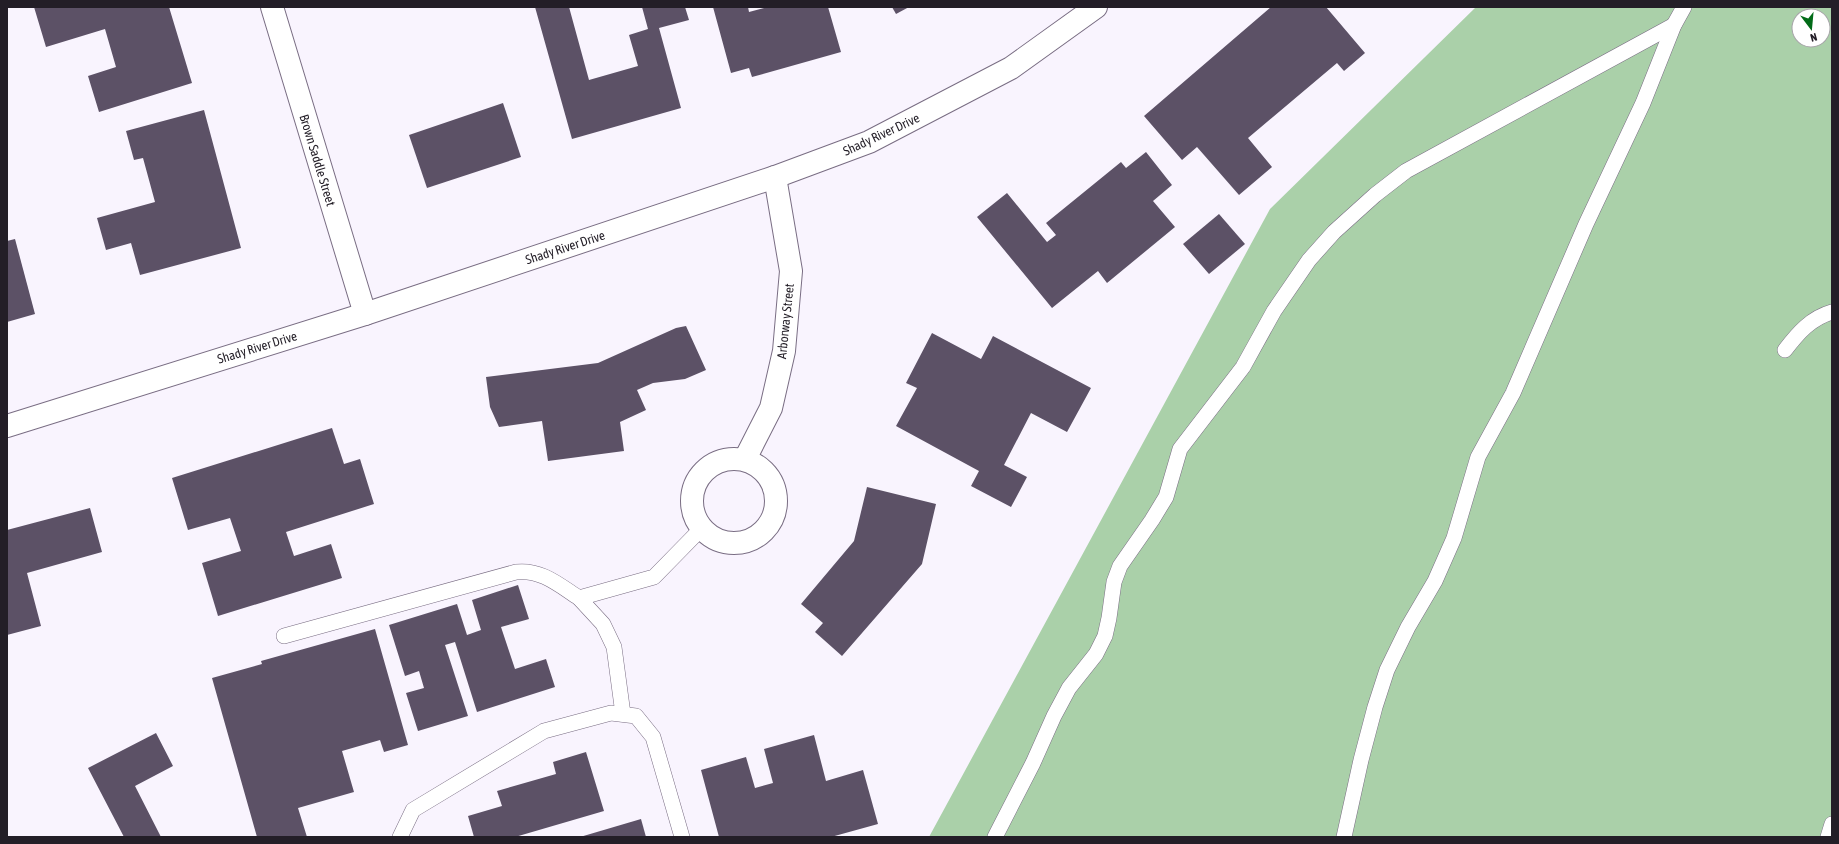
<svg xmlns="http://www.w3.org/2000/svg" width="1839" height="844" font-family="'Asap Condensed',sans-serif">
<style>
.green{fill:#aad0a9;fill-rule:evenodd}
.building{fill:#5c5166}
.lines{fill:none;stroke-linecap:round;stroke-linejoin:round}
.lane-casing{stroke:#796d83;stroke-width:16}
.street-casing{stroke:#796d83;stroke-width:24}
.lane{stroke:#fff;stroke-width:15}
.street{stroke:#fff;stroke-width:22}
.labels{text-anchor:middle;stroke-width:4;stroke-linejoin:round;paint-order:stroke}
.street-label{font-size:13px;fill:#231e27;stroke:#fff}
</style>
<rect width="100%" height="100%" fill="#f9f4fe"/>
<!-- green -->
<path class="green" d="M1476,7H1832V837H929L1270,209ZM1799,16H1823V40H1799Z"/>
<!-- building -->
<g class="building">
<polygon points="34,7 169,7 192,83 99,112 88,76 116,67 105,29 46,47"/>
<polygon points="535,7 569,7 589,80 638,66 629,35 648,29 642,7 685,7 689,20 659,28 681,108 572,139"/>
<polygon points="713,7 748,7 749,12 768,7 828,7 841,52 752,77 749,68 731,73"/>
<polygon points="892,7 909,7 896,14"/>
<polygon points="1271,7 1326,7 1365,53 1344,71 1337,63 1248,138 1272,167 1239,195 1197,147 1182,160 1144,116"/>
<polygon points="503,103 521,157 427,188 409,135"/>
<polygon points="204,110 241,248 140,275 131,243 106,250 97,218 155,202 143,158 134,160 126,131"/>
<polygon points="1146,152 1172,185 1153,201 1175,227 1107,283 1098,271 1052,308 977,217 1007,193 1047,242 1056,235 1046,223 1121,162 1126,168"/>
<polygon points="1219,214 1245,244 1209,274 1183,244"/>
<polygon points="15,239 35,314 7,322 7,241"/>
<polygon points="686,326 706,370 685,379 653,383 637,390 646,410 620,422 624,451 548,461 542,421 499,427 490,407 486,377 598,363 676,328"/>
<polygon points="932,333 981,359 993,336 1091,388 1067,432 1031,413 1004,465 1027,477 1011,507 971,486 979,471 896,426 917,388 906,383"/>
<polygon points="332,428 344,464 360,459 374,504 286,532 294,556 331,544 342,578 218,616 202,563 241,551 230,518 188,530 172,478"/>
<polygon points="867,487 936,504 922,564 842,656 815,632 823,623 801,604 854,541"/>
<polygon points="90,508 102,552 27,573 41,626 7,635 7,530"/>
<polygon points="518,585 529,619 501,627 515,669 546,659 555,687 477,712 455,642 445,645 468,716 418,731 406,693 424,688 419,671 405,676 389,625 457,604 467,635 481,630 472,600"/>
<polygon points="375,629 408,745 384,752 380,740 342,751 354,792 298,808 307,837 257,837 212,678 262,664 261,661"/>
<polygon points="156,733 173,766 135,786 161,837 124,837 88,768"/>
<polygon points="814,735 826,781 863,770 878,824 831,837 719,837 701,770 746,757 755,788 773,783 764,749"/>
<polygon points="586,752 604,811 515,837 474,837 468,816 502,806 497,791 556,774 553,762"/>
<polygon points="641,819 646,837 580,837"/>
</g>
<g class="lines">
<defs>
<g id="lane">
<path d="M1785,350C1798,333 1811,318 1832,312"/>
<path d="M284,636L516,572C541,569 559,585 579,598"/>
<polyline points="623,714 614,647 603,624 579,598 654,577 702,528"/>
<polyline points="400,837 413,810 544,731 611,713 636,716 653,737 682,837"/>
<polyline points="995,837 1033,763 1054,716 1069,688 1096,654 1105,636 1109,618 1114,582 1120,566 1152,520 1166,497 1180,449 1243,367 1274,311 1309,260 1334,232 1375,195 1406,171 1674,25"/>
<polyline points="1344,837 1361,760 1375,707 1387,670 1408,627 1435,581 1454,538 1478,457 1513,393 1586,224 1643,103 1674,25 1684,7"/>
<polyline points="1828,837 1832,824"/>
</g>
<g id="street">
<polyline points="272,7 365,314"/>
<polyline points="7,426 365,314 775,177 869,142 1011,68 1096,7"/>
<circle cx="734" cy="501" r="42"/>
<polyline points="745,459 771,408 784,351 791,271 775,177"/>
</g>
</defs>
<!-- lane casing -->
<use href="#lane" class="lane-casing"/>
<!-- street casing -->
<use href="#street" class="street-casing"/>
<!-- lane -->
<use href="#lane" class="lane"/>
<!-- street -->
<use href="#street" class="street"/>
</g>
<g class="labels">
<!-- street labels -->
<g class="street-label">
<text transform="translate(881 134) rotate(-25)" y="5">Shady River Drive</text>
<text transform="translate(318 160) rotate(73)" y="5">Brown Saddle Street</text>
<text transform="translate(565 247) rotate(-18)" y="5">Shady River Drive</text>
<text transform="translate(785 321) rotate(-84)" y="5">Arborway Street</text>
<text transform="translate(257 347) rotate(-17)" y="5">Shady River Drive</text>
</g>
</g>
<!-- border -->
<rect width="1839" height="844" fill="none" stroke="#231e27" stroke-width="16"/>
<!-- north arrow -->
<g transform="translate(1811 28) rotate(164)"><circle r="19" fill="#ffffff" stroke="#a7a5a9"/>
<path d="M0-3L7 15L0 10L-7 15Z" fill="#026b18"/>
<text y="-6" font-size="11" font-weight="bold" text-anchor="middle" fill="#231e27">N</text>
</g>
</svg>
